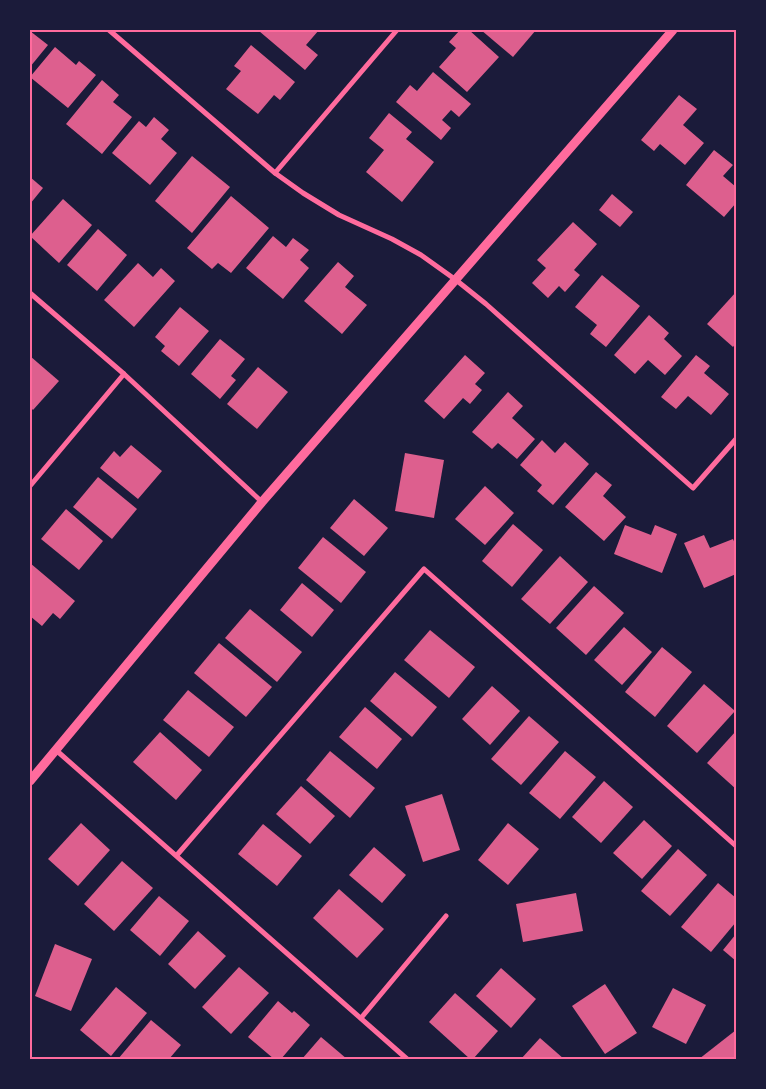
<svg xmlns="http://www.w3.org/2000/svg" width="766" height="1089" font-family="'Titillium Web',sans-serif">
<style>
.building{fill:#dd5f8e}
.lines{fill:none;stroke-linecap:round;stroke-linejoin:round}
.minor{stroke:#ff6b9d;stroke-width:5}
.tertiary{stroke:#ff6b9d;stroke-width:9}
.neatline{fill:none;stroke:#ff6b9d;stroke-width:2}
</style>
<rect width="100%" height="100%" fill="#1b1b3a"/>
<!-- building -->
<g class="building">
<polygon points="260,30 319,30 306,45 318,55 305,70 259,31"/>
<polygon points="460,30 469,30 499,57 467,92 439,67 456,48 449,42"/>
<polygon points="481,30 536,30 513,57"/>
<polygon points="30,31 48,45 30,67"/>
<polygon points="251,45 295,82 280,100 274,95 258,114 226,89 241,71 234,66"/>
<polygon points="55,47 76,65 79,61 96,75 68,108 30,77"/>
<polygon points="433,72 471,104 459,117 451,110 442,120 451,128 441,140 396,102 410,85 417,91"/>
<polygon points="102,80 119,95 113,102 132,117 102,154 66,124"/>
<polygon points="679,95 697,109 683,125 704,143 685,165 660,144 654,151 641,140"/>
<polygon points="389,113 412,132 406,139 434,162 402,202 366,172 384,150 369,138"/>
<polygon points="154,117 169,130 161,139 177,153 150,185 112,153 139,121 146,127"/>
<polygon points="714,150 733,165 723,176 736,187 736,203 724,217 686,185"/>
<polygon points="192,156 230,187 192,233 155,201"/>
<polygon points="30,177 43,188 30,204"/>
<polygon points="612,194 633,212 620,227 599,210"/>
<polygon points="231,196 269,228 231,273 218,263 212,269 187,248"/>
<polygon points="63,199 92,225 59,263 30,236"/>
<polygon points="573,222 597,244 574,270 580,275 565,292 559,286 548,298 532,283 546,268 537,260"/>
<polygon points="98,229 127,255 97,291 67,265"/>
<polygon points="273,236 286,247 293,238 309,250 300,260 309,268 283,299 246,268"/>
<polygon points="338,262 354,276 345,287 367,305 342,334 304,301"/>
<polygon points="138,263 153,277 161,268 175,281 134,327 104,300"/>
<polygon points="602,275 640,306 606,347 590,334 597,325 575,307"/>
<polygon points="736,292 736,343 733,347 707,324"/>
<polygon points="180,307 209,331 179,366 161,351 165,346 155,337"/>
<polygon points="649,315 669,333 664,339 682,356 665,375 648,360 635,374 614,355"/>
<polygon points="220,339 245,359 231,376 236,380 220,399 191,374"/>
<polygon points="465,355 485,373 475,384 482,390 470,404 463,398 444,419 424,401"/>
<polygon points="696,355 710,366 704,373 729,394 711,415 688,396 676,409 661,397"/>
<polygon points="30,356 59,381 33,410 30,407"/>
<polygon points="258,367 288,392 257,429 227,404"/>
<polygon points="508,392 523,406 512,418 535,439 517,459 498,443 492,449 472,432"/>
<polygon points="542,440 555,453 565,442 589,464 553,505 537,491 542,485 520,465"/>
<polygon points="131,445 162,471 138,499 100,468 114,451 120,457"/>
<polygon points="405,453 444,460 434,518 395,511"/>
<polygon points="596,472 612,485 603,496 626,517 604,541 565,507"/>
<polygon points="98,477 137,509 112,539 73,507"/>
<polygon points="485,486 514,513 485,545 455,519"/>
<polygon points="354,499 388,528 364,556 330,528"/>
<polygon points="66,509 103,541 79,570 41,539"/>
<polygon points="513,524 543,550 512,587 482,561"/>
<polygon points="625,525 651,535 655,525 677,534 662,573 614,554"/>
<polygon points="704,535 710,548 733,539 736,546 736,574 704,588 684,543"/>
<polygon points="323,537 366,572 341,603 298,568"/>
<polygon points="560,556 588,582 550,624 521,599"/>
<polygon points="30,563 75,601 60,619 53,613 42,626 30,616"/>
<polygon points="302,583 334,610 312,637 280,610"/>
<polygon points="594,586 624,613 586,655 556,628"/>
<polygon points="250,609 302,652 277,682 225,638"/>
<polygon points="624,627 652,652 622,685 594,660"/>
<polygon points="430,630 475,667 449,698 404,660"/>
<polygon points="219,643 272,687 246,717 194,673"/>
<polygon points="662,647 692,672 655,717 625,692"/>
<polygon points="395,672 437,707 412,737 370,701"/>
<polygon points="704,684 735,711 697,753 667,726"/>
<polygon points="492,686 520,711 490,745 462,719"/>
<polygon points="188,690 234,727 209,757 163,720"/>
<polygon points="365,707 402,739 377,769 339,737"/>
<polygon points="529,716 559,742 521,785 491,759"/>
<polygon points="736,731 736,789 707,763"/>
<polygon points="160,732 202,770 176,800 133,762"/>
<polygon points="330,751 375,788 350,818 306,780"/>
<polygon points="565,751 596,777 560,819 529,793"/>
<polygon points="604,781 633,807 601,843 572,817"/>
<polygon points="301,786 335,816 310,844 276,814"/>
<polygon points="442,794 460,850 423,862 405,806"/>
<polygon points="644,820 672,846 642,879 613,853"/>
<polygon points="81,823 110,850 78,886 48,859"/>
<polygon points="508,823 539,849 508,885 478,860"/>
<polygon points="263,824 302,856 277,886 238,854"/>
<polygon points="374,847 406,875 382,903 349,875"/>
<polygon points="678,849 707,875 670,916 641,891"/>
<polygon points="122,861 153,888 114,931 84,904"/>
<polygon points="718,883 736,898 736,922 711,952 681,927"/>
<polygon points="339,889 384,929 357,958 313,918"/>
<polygon points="576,893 583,931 523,942 516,904"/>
<polygon points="159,896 189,921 160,956 130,930"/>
<polygon points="198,931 226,956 195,989 168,964"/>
<polygon points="736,934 736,961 723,950"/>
<polygon points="55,944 92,959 71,1011 35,996"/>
<polygon points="239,967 269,993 231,1034 202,1007"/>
<polygon points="501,968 536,999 511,1028 476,996"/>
<polygon points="605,984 637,1033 605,1054 572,1006"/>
<polygon points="116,987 147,1013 111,1056 80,1030"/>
<polygon points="673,988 706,1005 686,1044 652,1027"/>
<polygon points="455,993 498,1031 473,1059 470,1059 429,1022"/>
<polygon points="278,1001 292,1013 294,1011 310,1025 281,1059 274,1059 248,1037"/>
<polygon points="151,1020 181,1045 169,1059 118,1059"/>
<polygon points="736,1030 736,1059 699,1059"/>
<polygon points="321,1037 347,1059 302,1059"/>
<polygon points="540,1038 564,1059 521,1059"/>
</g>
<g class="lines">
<!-- minor -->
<g class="minor">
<polyline points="109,30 275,173 303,193 339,215 392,239 421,255 456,280 486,304 693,488 736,439"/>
<polyline points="275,173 397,30"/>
<polyline points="30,293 124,374 262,502"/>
<polyline points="30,486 124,374"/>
<polyline points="57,751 407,1059"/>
<polyline points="177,855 424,569 736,846"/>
<polyline points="361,1018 446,916"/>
</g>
<!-- tertiary -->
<polyline class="tertiary" points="30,781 262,502 673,30"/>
</g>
<!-- border -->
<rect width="766" height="1089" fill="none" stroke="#1b1b3a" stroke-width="62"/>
<rect x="31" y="31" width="704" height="1027" class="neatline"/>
</svg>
